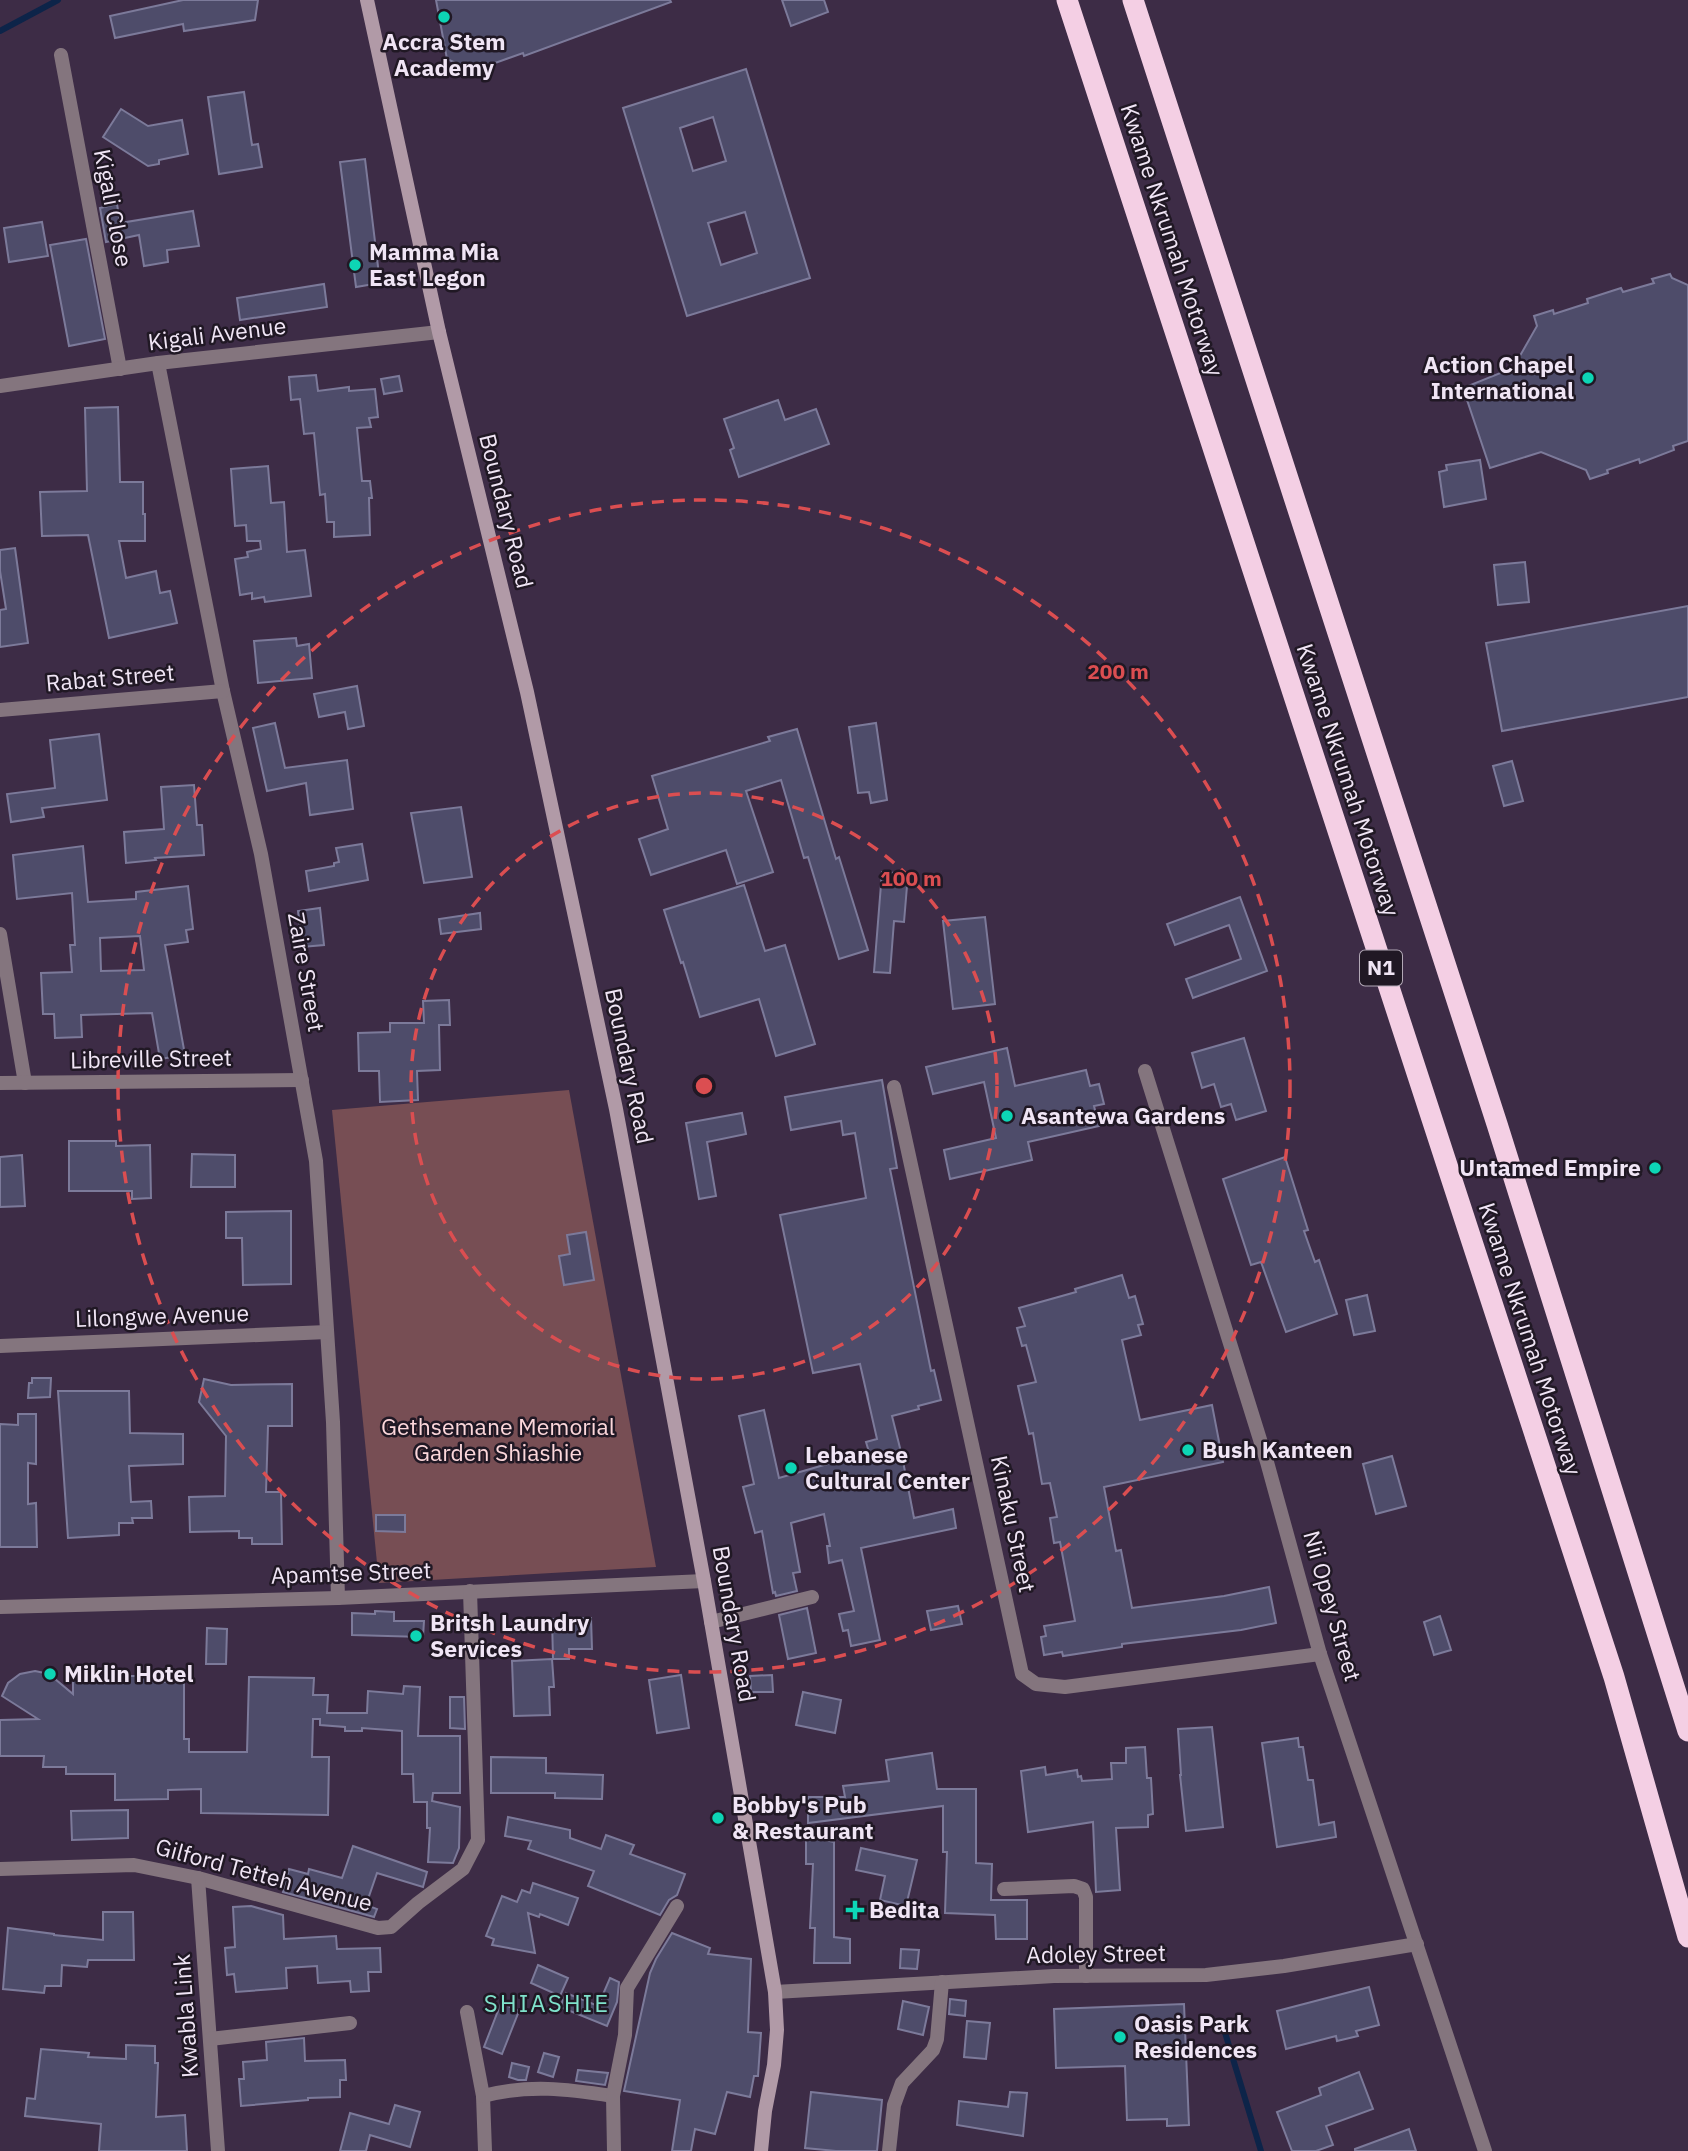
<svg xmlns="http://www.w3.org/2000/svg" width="1688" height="2151" font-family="'IBM Plex Sans',sans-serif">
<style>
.green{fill:#774e54}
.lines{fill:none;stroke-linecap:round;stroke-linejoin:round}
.stream{stroke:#0d2449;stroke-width:6}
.building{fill:#4e4c6a;stroke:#7c7a9a;stroke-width:2;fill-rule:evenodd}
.street{stroke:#84757e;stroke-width:14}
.secondary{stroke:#b19aa7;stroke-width:14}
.highway{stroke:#f4cfe4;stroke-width:21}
.ring{fill:none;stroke:#db4e51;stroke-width:3.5;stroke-dasharray:12 9}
.poi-dot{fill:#0dd5b5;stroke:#201824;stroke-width:2.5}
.labels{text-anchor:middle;stroke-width:5;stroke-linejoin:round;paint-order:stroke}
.shield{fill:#201824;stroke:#b2a8b6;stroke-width:2}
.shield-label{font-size:21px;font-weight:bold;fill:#f0e5f5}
.poi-label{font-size:23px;font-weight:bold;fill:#f0e5f5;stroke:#201824;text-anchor:start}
.street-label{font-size:23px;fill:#f0e5f5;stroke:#201824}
.park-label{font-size:23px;fill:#fcd7db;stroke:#201824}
.neighbourhood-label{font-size:24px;letter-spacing:2px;fill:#7fe2cb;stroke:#201824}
.centre{fill:#db4e51;stroke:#201824;stroke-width:3.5}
.ring-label{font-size:21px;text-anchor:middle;font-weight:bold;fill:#db4e51;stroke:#201824;stroke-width:5;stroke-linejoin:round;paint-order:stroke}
</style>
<rect width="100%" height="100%" fill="#3d2c46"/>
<!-- green -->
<polygon class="green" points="569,1090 656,1567 379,1583 332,1110"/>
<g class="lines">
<!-- stream -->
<g class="stream">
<polyline points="0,31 58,0"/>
<polyline points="1223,2026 1261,2151"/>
</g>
</g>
<!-- building -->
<g class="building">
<polygon points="183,0 258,0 255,20 184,31 183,24 115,38 110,16"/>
<polygon points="436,0 670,0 671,2 524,56 523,53 473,71 447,59"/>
<polygon points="782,0 824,0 828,12 791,26"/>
<path d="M746,69L810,278L687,316L623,108ZM713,117L726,161L693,171L680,128ZM745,212L757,253L721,265L708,223Z"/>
<polygon points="244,92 252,145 258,144 262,167 219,174 208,97"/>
<polygon points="121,109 148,126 182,120 188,154 159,160 159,164 148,166 103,137"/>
<polygon points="365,159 380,283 356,287 340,162"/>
<polygon points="117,204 120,223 193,211 199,246 167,250 168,262 144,266 139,235 106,242 100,208"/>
<polygon points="42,222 48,256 9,262 4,228"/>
<polygon points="86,239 105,339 69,346 50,245"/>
<polygon points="1670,274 1672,278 1688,285 1688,441 1673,446 1674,450 1640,463 1639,459 1607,470 1608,473 1590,479 1586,470 1541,452 1490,468 1463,388 1513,368 1537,326 1534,316 1553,310 1554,314 1588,303 1587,299 1621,288 1623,292 1654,283 1652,279"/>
<polygon points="324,284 327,307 240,320 237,298"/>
<polygon points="316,375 318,391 349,387 349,391 375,389 378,417 369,418 371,427 357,428 362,481 370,481 372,498 369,498 370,535 334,537 334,522 327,522 325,494 320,495 314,433 304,434 300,399 291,400 289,377"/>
<polygon points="399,376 402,391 384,394 381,379"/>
<polygon points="778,400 785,420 816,409 829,444 739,477 730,450 734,448 724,419"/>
<polygon points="118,407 120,482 143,482 143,514 145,514 145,541 119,541 126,578 156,571 160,593 170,591 177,623 109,638 88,535 42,536 40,492 87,491 85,408"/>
<polygon points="1480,460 1486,499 1444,507 1439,472 1447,470 1446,465"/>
<polygon points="268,466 271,503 284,502 287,552 305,550 311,596 265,602 264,597 252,599 252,593 240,595 235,559 248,557 247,552 261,549 260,541 247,541 246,525 235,526 231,469"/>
<polygon points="15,548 28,643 0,647 0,610 6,609 0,571 0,550"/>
<polygon points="1525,562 1529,602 1498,605 1494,565"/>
<polygon points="1688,606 1688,697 1502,731 1486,643"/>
<polygon points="296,638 297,646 309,644 312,678 258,683 254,641"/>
<polygon points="357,686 364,726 348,729 345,712 319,717 314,694"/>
<polygon points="275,723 285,768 347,760 353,809 310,815 306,783 267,791 253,728"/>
<polygon points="876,723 887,800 871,803 869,792 858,793 849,727"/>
<polygon points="797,729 836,859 839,857 868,950 839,959 808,857 804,858 781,780 746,791 773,872 737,884 726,850 651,875 639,839 668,829 652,776 770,741 768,737"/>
<polygon points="99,734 107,800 42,808 44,817 11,822 7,794 55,788 50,740"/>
<polygon points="1512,761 1523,801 1504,806 1493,766"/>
<polygon points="194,785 197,825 202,825 204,855 155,858 156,860 126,863 124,832 164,829 161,787"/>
<polygon points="461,807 472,877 424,883 411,813"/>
<polygon points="362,844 368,880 309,891 306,871 334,866 334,863 339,862 336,848"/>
<path d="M83,846L88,902L136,899V892L188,886L193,929L186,930L188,942L165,945L185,1055L160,1059L152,1013L81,1015L82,1037L55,1038L54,1014H43L41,973L72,972L70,945H75L72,893L17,899L13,855ZM140,936L144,970L101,971L100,938Z"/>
<polygon points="882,872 908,874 904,922 894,921 890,973 874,972"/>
<polygon points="744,885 765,951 785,945 815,1044 776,1056 759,999 700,1017 683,962 681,963 664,910"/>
<polygon points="1240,897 1267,971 1193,998 1186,979 1241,959 1229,925 1175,945 1167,924"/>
<polygon points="320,908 324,945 302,947 298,911"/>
<polygon points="480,913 481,929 441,934 439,919"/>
<polygon points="985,917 995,1004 953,1009 943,921"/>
<polygon points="449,1000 450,1025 439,1025 440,1070 417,1071 418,1100 380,1102 379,1071 359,1071 358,1033 390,1032 390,1023 424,1023 423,1001"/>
<polygon points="1244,1038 1266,1111 1236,1120 1231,1104 1221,1107 1214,1084 1202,1088 1192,1053"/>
<polygon points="1007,1048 1015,1086 1086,1070 1090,1086 1099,1084 1104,1104 1094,1106 1099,1126 1028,1142 1032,1160 950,1179 944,1150 996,1138 984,1082 933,1094 926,1067"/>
<polygon points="882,1080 897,1168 890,1169 931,1371 934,1370 941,1400 918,1406 919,1409 892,1416 902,1456 914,1518 953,1509 956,1528 861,1548 880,1640 851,1646 848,1630 843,1631 839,1614 854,1611 842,1560 829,1563 827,1546 830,1546 824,1514 791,1523 800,1572 793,1573 797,1591 776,1596 775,1592 773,1593 762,1531 755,1533 743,1487 754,1484 739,1416 764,1410 779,1478 869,1452 866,1442 877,1439 860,1364 813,1373 780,1215 866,1198 855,1133 843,1135 841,1121 791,1130 785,1097"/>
<polygon points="742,1113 746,1134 707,1142 716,1196 699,1199 686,1123"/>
<polygon points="69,1141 116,1141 116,1146 150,1145 151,1198 132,1199 132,1191 69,1191"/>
<polygon points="192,1154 235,1155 235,1187 191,1187"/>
<polygon points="22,1155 25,1206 0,1207 0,1157"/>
<polygon points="1285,1157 1308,1230 1304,1231 1315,1262 1319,1260 1337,1314 1286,1332 1261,1262 1251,1265 1223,1179"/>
<polygon points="291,1211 291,1284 243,1285 242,1238 226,1238 226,1212"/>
<polygon points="586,1232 594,1280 564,1285 559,1256 570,1254 567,1235"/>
<polygon points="1122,1275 1129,1298 1135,1296 1143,1324 1138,1325 1141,1335 1122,1340 1140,1420 1212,1405 1223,1462 1104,1487 1116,1551 1121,1550 1132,1608 1224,1596 1269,1587 1276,1623 1241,1630 1122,1644 1122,1647 1063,1656 1062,1652 1044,1655 1041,1637 1046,1636 1044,1626 1075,1621 1060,1542 1054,1543 1050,1518 1057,1517 1050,1483 1042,1484 1033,1433 1029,1434 1018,1386 1036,1382 1026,1345 1022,1346 1017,1328 1025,1326 1019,1308 1076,1292 1075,1289"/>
<polygon points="1367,1295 1375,1331 1354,1335 1346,1300"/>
<polygon points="32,1378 51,1378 50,1397 28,1398 29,1383 32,1383"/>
<polygon points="204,1379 231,1385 292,1384 292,1426 268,1426 266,1492 281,1492 282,1544 252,1544 252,1538 239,1538 239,1531 190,1532 189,1497 225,1496 226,1436 199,1402"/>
<polygon points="58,1391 129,1391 130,1433 183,1434 183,1464 129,1466 131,1502 151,1501 152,1518 132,1518 133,1523 119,1523 119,1535 68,1538"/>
<polygon points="18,1414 36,1414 36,1464 28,1463 28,1504 36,1503 37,1547 0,1547 0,1424 18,1425"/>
<polygon points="1392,1456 1406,1506 1376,1514 1363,1464"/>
<polygon points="376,1515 405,1515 405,1532 376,1531"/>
<polygon points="958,1606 962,1624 931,1630 927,1611"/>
<polygon points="807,1608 816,1653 788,1659 779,1615"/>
<polygon points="375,1611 394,1612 394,1621 424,1621 423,1637 352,1635 352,1613 375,1614"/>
<polygon points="1440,1616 1451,1650 1434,1655 1424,1622"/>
<polygon points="591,1618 592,1649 569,1649 569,1659 553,1659 552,1619"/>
<polygon points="207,1628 227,1629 226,1664 206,1664"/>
<polygon points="552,1659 554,1687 549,1687 550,1715 514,1716 512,1661"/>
<polygon points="35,1671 49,1674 73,1694 73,1676 145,1676 145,1682 184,1682 184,1739 189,1739 189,1752 247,1752 249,1677 314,1678 313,1695 328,1695 327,1713 367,1713 368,1691 403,1694 404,1686 420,1687 418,1736 460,1736 460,1793 433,1793 432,1801 460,1807 459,1848 453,1863 428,1862 430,1828 427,1828 427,1802 414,1802 413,1774 402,1774 402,1731 362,1728 362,1731 345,1731 345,1727 320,1725 320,1719 313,1719 312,1757 329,1757 328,1815 201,1813 201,1789 168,1790 168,1799 115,1800 115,1774 66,1774 66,1767 43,1767 44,1756 0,1756 0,1720 38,1719 2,1696 8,1683 20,1674"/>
<polygon points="681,1675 689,1728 657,1733 649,1680"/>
<polygon points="772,1675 773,1692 751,1692 750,1676"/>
<polygon points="803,1692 841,1700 835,1733 796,1725"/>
<polygon points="450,1697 464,1697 465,1729 450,1728"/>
<polygon points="1212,1727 1223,1827 1186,1831 1180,1775 1181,1775 1178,1729"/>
<polygon points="1298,1738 1299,1747 1303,1747 1308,1780 1313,1780 1319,1825 1334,1822 1336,1837 1277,1847 1262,1743"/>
<polygon points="1145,1747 1147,1778 1151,1778 1153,1814 1148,1815 1148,1827 1116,1828 1120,1890 1096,1892 1093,1822 1028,1832 1021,1771 1045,1767 1046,1775 1077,1770 1078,1777 1081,1776 1082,1781 1112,1779 1111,1763 1126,1763 1126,1748"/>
<polygon points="932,1753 937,1789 976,1789 976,1863 992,1864 991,1900 1027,1900 1027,1939 996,1939 995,1915 945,1913 947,1852 943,1852 943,1806 808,1823 808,1797 845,1797 843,1786 889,1781 886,1760"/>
<polygon points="491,1757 546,1758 546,1773 603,1775 602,1799 555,1798 555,1793 491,1793"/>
<polygon points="128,1810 128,1838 72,1840 71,1811"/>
<polygon points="508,1817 570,1830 570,1838 601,1849 606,1835 634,1845 630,1854 685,1874 677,1895 669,1900 660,1915 588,1886 594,1871 528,1849 531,1841 505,1836"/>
<polygon points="806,1836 834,1842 834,1937 850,1939 850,1963 814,1963 815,1928 810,1928 813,1864 806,1864"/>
<polygon points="353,1846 427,1872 423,1887 377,1873 366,1905 377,1909 374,1917 283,1892 289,1869 308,1874 309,1869 342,1878"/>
<polygon points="861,1848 917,1860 906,1906 880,1900 885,1876 856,1870"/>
<polygon points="533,1883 578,1898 568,1925 540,1914 539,1917 528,1913 535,1953 492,1945 494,1939 486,1936 502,1896 517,1902 522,1890 530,1893"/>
<polygon points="251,1906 283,1915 284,1939 336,1936 337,1949 380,1948 381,1972 368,1972 369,1991 351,1992 350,1981 318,1983 317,1966 286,1968 287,1988 236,1992 234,1974 227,1975 225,1948 235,1947 233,1907"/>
<polygon points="103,1912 133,1912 134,1960 88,1960 87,1967 62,1965 61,1986 45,1986 44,1993 3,1989 8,1928 54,1934 54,1935 103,1940"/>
<polygon points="672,1933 710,1948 708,1954 751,1959 748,2032 761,2033 758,2076 754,2076 750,2097 727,2092 715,2134 695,2129 691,2151 672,2151 680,2100 624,2091 650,1973 656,1959"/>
<polygon points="901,1949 919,1950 917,1969 900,1968"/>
<polygon points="538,1965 568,1978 560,1996 531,1983"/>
<polygon points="610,1978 619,1982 617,2002 607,2026 560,2007 566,1993 598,2006"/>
<polygon points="1369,1987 1379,2025 1356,2031 1358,2036 1337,2041 1336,2036 1286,2049 1277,2011"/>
<polygon points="950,1999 966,2001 965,2016 949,2014"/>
<polygon points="903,2001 929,2007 923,2035 898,2029"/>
<polygon points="501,2003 519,2011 502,2054 484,2047"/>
<polygon points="1184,2004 1189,2125 1167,2126 1167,2119 1127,2120 1125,2066 1056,2068 1054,2009"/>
<polygon points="967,2021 990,2023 986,2059 964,2057"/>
<polygon points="304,2038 305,2061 345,2060 346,2080 340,2080 340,2097 308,2098 308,2100 241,2106 239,2079 244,2079 243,2062 267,2060 266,2042"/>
<polygon points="126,2045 155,2046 155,2063 158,2063 156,2117 185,2115 187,2151 99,2151 101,2124 25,2116 27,2098 35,2099 41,2049 89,2053 88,2057 126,2059"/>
<polygon points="544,2053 559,2057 553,2077 538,2072"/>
<polygon points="512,2063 529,2067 526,2080 518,2080 509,2077"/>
<polygon points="578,2070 608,2073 605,2085 576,2081"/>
<polygon points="1359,2072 1373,2109 1326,2126 1333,2145 1316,2151 1292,2151 1277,2112 1321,2095 1319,2088"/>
<polygon points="811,2092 882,2100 877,2151 836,2151 805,2148"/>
<polygon points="1010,2092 1027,2093 1023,2136 957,2125 959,2101 1008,2107"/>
<polygon points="395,2105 420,2112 410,2147 370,2135 366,2151 340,2151 350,2113 389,2124"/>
<polygon points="1409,2129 1416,2151 1355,2151 1355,2149"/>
</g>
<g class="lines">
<!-- street -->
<g class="street">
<polyline points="61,55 120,369"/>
<polyline points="158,363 223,691 261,854 316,1161 333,1422 338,1598"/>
<polyline points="0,386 158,363 439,332"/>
<polyline points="0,710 223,691"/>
<polyline points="0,934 25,1083"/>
<polyline points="1145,1071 1267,1462 1320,1654 1485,2151"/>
<polyline points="0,1083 302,1080"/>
<polyline points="894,1087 1022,1674 1036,1684 1065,1687 1320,1654"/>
<polyline points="0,1346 327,1332"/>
<polyline points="0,1607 338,1598 704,1581"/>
<polyline points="711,1622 812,1597"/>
<polyline points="0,1869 134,1865 198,1878 378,1928 391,1927 418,1903 463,1869 478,1840 470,1591"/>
<polyline points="198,1878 218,2151"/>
<polyline points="1004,1889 1074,1886 1083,1889 1086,1897 1086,1976"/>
<polyline points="775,1992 1054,1976 1206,1975 1284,1966 1417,1944"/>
<polyline points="467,2012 483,2096 485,2151"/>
<polyline points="210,2039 350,2023"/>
<path d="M483,2096C529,2084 567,2089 613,2096"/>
<polyline points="614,2151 613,2096 625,2035 627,1988 677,1906"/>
<polyline points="889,2151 894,2105 902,2083 933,2050 937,2039 942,1982"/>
</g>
<!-- secondary -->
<polyline class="secondary" points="367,0 439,332 527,692 616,1109 704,1581 775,1992 777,2030 774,2065 765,2111 761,2151"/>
<!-- highway -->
<g class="highway">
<polyline points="1067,0 1614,1677 1688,1937"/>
<polyline points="1133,0 1497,1124 1688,1731"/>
</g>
</g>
<!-- distance rings -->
<g class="ring">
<circle cx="704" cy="1086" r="293"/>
<circle cx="704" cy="1086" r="586"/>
</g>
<!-- markers -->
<g class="poi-dot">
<circle cx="444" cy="17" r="7"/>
<circle cx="355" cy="265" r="7"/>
<circle cx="1588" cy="378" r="7"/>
<circle cx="1007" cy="1116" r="7"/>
<circle cx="1655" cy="1168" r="7"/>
<circle cx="1188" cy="1450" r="7"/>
<circle cx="791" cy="1468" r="7"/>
<circle cx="416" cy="1636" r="7"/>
<circle cx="50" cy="1674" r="7"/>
<circle cx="718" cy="1818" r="7"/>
<path d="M851.5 1899.5h7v7h7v7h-7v7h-7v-7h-7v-7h7z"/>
<circle cx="1120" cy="2037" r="7"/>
</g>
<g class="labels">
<!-- shield labels -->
<rect class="shield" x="1360" y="950.5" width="42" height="35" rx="5"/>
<g class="shield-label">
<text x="1381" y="975">N1</text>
</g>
<!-- poi labels -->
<g class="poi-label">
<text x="444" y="50" text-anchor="middle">Accra Stem<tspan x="444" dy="26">Academy</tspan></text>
<text x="369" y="260">Mamma Mia<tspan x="369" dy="26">East Legon</tspan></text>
<text x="1574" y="373" text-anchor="end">Action Chapel<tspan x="1574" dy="26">International</tspan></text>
<text x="1021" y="1124">Asantewa Gardens</text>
<text x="1641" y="1176" text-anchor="end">Untamed Empire</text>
<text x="1202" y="1458">Bush Kanteen</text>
<text x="805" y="1463">Lebanese<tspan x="805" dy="26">Cultural Center</tspan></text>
<text x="430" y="1631">Britsh Laundry<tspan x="430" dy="26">Services</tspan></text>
<text x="64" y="1682">Miklin Hotel</text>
<text x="732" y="1813">Bobby's Pub<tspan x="732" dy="26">&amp; Restaurant</tspan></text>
<text x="869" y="1918">Bedita</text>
<text x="1134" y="2032">Oasis Park<tspan x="1134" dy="26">Residences</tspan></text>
</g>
<!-- street labels -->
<g class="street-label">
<text transform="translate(113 208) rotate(79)" y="8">Kigali Close</text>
<text transform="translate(1172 240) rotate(72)" y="8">Kwame Nkrumah Motorway</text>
<text transform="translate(217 334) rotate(-7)" y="8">Kigali Avenue</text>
<text transform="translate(506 511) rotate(76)" y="8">Boundary Road</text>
<text transform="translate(110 678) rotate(-5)" y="8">Rabat Street</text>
<text transform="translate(1348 780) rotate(72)" y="8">Kwame Nkrumah Motorway</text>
<text transform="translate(306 972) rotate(80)" y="8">Zaire Street</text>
<text transform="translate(151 1059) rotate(-1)" y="8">Libreville Street</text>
<text transform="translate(629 1066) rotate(78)" y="8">Boundary Road</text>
<text transform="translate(162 1316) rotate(-2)" y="8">Lilongwe Avenue</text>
<text transform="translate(1530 1339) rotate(72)" y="8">Kwame Nkrumah Motorway</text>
<text transform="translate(1013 1524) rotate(78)" y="8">Kinaku Street</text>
<text transform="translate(351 1573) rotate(-2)" y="8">Apamtse Street</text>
<text transform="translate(1332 1606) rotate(74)" y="8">Nii Opey Street</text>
<text transform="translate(734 1624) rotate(80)" y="8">Boundary Road</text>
<text transform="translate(264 1875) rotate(15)" y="8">Gilford Tetteh Avenue</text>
<text transform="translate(1096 1954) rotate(-1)" y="8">Adoley Street</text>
<text transform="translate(186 2016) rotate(-94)" y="8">Kwabla Link</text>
</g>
<!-- park labels -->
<g class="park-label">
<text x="498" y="1435">Gethsemane Memorial<tspan x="498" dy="26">Garden Shiashie</tspan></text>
</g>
<!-- neighbourhood labels -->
<g class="neighbourhood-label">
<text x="547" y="2012">SHIASHIE</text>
</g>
</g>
<circle cx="704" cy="1086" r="10" class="centre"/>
<g class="ring-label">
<text x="1118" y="679">200 m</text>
<text x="911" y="886">100 m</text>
</g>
</svg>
